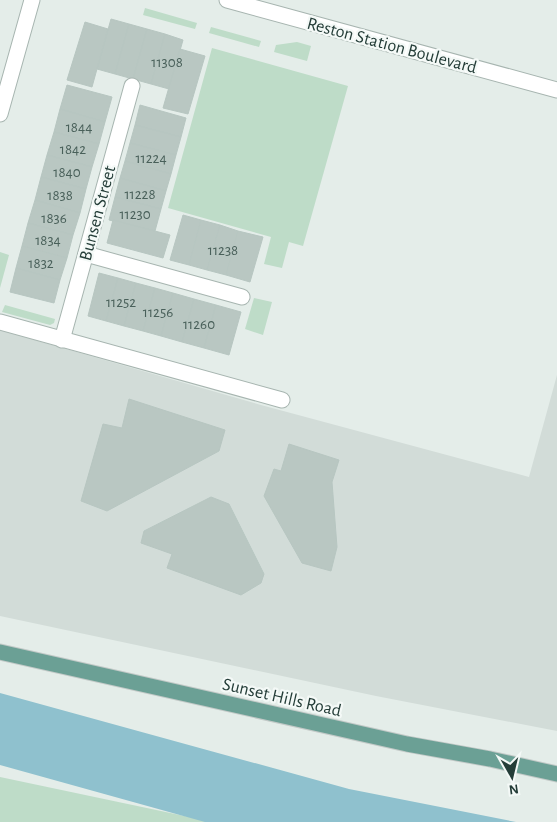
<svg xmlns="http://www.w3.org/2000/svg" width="557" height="822" font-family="'Alegreya Sans',sans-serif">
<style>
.built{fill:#d2dcd8}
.green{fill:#bedcc8}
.water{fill:#8fc1ce}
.building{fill:#b9c7c2;stroke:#b7c6c1}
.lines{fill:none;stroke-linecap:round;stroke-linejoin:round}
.minor-casing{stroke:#a7b5b0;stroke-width:17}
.major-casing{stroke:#c2c9c7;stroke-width:17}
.minor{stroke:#fff;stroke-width:15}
.major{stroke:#6ba095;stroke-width:15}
.labels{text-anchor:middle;stroke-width:4.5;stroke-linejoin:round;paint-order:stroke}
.number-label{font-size:15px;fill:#49605a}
.street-label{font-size:18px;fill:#243d38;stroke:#f4f9f7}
</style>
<rect width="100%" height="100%" fill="#e4ede9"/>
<!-- built -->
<polygon class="built" points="0,330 261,405 529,477 557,375 557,731 376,696 0,616"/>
<!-- green -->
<g class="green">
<polygon points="145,8 197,23 195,29 143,15"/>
<polygon points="211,27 261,41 259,47 209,33"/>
<polygon points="297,42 311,46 307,61 274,52 276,45"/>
<polygon points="212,48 348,86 303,246 289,242 282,268 264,264 271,237 168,208"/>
<polygon points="0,252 9,255 0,288"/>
<polygon points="254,298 272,302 263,335 245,329"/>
<polygon points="5,305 55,319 54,323 50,325 2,312"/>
<polygon points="0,777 213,822 0,822"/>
</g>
<!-- water -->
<polygon class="water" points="0,693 349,789 516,822 205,822 0,765"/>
<!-- building -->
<g class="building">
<polygon points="111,19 129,24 115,74 97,69"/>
<polygon points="85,22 108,29 92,87 67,80"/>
<polygon points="129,24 147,29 133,79 115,74"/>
<polygon points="147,29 165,34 151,84 133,79"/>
<polygon points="165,34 183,40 169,89 151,84"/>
<polygon points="180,49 205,56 188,114 163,108"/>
<polygon points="67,85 112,97 105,122 60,109"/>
<polygon points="140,105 186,118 181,137 135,125"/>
<polygon points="60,109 105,122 99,144 54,132"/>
<polygon points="135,125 181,137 176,155 130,143"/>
<polygon points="54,132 99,144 92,167 47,155"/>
<polygon points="130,143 176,155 171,174 125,161"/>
<polygon points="47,155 92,167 86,189 41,177"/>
<polygon points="125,161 171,174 166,191 120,178"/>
<polygon points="41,177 86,189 80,213 35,200"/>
<polygon points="120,178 166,191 161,209 115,197"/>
<polygon points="115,197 161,209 155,231 109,220"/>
<polygon points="35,200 80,213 73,235 28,223"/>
<polygon points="183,215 201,220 189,265 170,260"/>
<polygon points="113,220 170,235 163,258 107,243"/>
<polygon points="201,220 220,225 207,270 189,265"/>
<polygon points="28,223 73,235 67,258 22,246"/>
<polygon points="220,225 238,231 226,275 207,270"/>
<polygon points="238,231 263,237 250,282 226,275"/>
<polygon points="22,246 67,258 60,280 16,268"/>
<polygon points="16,268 60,280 54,303 10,292"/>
<polygon points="99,273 118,278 106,321 88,316"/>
<polygon points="118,278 136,283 124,326 106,321"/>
<polygon points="136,283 155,288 143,331 124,326"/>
<polygon points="155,288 173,293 161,336 143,331"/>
<polygon points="173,293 194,299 182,342 161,336"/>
<polygon points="194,299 216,305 204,348 182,342"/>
<polygon points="216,305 241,312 229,355 204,348"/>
<polygon points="129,399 225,430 219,451 107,511 81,501 103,424 122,428"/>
<polygon points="289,444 339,460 332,482 337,547 331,571 302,563 264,496 274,469 281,471"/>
<polygon points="211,497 229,504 264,574 261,583 241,595 167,568 172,554 141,543 144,531"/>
</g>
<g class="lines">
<defs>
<g id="minor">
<polyline points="227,0 557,90"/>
<polyline points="0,114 32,0"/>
<polyline points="86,254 242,297"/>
<polyline points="0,322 282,400"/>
<polyline points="62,340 132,86"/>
</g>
<polyline id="major" points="0,652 407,744 490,759 557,774"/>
</defs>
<!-- minor casing -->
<use href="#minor" class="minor-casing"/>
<!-- major casing -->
<use href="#major" class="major-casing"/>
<!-- minor -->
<use href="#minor" class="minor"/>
<!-- major -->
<use href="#major" class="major"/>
</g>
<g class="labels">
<!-- number labels -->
<g class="number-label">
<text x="167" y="67">11308</text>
<text x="79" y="132">1844</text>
<text x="73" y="154">1842</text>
<text x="151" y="163">11224</text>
<text x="67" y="177">1840</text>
<text x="140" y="199">11228</text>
<text x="60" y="200">1838</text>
<text x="135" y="219">11230</text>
<text x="54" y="223">1836</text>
<text x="48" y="245">1834</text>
<text x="223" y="255">11238</text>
<text x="41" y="268">1832</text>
<text x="121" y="307">11252</text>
<text x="158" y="317">11256</text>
<text x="199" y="329">11260</text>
</g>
<!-- street labels -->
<g class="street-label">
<text transform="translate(392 45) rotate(15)" y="6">Reston Station Boulevard</text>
<text transform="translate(97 213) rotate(-75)" y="6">Bunsen Street</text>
<text transform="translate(282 697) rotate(13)" y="6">Sunset Hills Road</text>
</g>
</g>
<!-- north arrow -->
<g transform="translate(512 777) rotate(172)" stroke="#f4f9f7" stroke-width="4" paint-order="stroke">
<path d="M0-4L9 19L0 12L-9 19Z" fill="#243d38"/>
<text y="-8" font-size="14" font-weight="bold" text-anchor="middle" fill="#243d38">N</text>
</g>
</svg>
